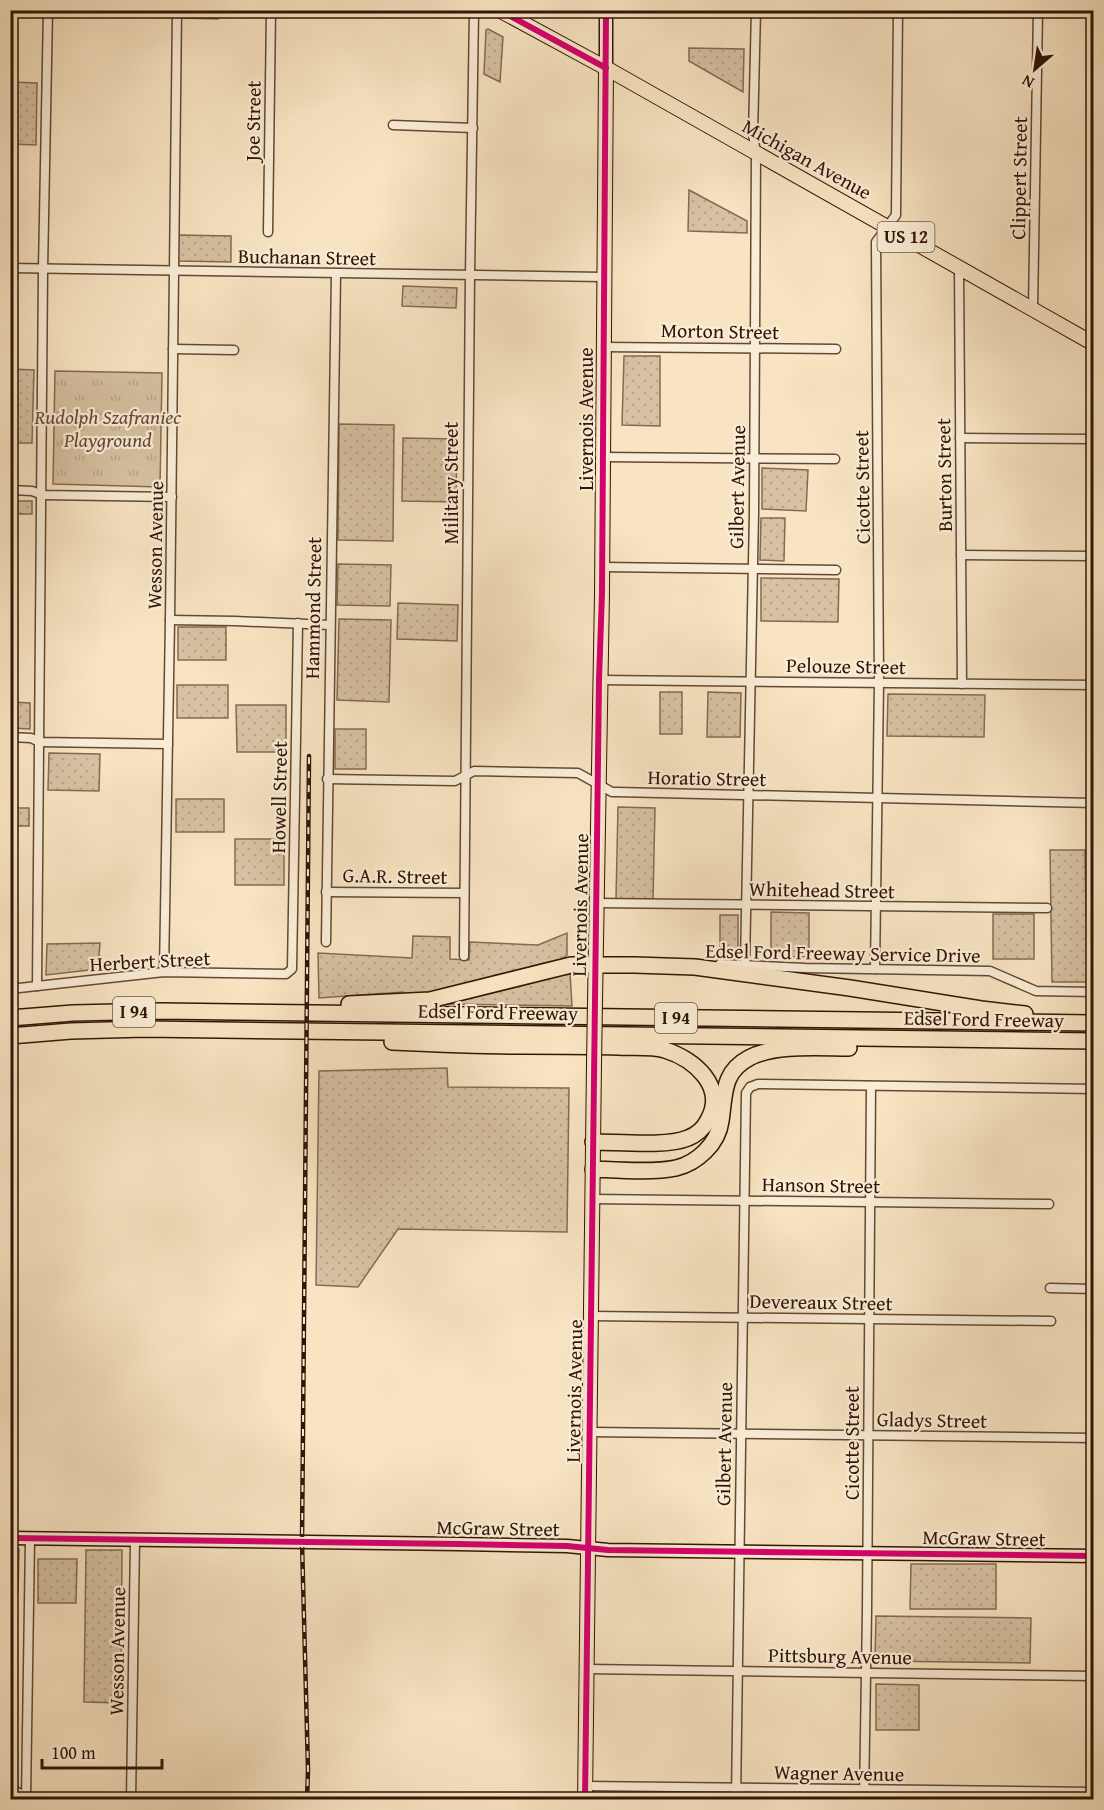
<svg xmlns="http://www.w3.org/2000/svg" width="1104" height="1810" font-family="'Gentium Book Plus',serif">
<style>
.grass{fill:url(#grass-dots);stroke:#846a54;stroke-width:1.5}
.park{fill:url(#park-tufts);stroke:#846a54;stroke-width:1.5}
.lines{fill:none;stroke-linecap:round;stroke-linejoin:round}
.street-casing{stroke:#644834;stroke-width:11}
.secondary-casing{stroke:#321405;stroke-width:15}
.primary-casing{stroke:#321405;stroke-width:16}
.highway-casing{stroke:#321405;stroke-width:18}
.street{stroke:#faedd7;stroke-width:8}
.secondary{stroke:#faedd7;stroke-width:12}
.primary{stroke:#f8e4c2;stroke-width:14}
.highway{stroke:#f8e4c2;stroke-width:15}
.rail-casing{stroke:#321405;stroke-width:4.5}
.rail{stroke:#faedd7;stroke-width:2;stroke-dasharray:7;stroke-linecap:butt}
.primary-bridge-casing{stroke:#321405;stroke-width:16;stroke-linecap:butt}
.primary-bridge{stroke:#f8e4c2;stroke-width:14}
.cycleway-casing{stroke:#faedd7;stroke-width:10}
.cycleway{stroke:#d6006c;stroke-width:6}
.labels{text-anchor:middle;stroke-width:4.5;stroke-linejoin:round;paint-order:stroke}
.shield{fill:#faedd7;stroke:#6e5544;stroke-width:1.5}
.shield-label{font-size:18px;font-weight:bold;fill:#321405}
.street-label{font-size:20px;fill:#321405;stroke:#faedd7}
.park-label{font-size:20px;font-style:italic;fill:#634834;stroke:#faedd7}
</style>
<defs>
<pattern id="grass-dots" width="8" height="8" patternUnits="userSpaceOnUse" patternTransform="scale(1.5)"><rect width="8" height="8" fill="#d6c1a2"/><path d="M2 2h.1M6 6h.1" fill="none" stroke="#b8a58a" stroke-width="1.8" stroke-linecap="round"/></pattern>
<pattern id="park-tufts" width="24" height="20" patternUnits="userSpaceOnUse" patternTransform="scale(1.5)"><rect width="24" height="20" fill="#d6c1a2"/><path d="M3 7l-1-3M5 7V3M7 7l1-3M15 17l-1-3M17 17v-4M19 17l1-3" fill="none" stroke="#b8a58a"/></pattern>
</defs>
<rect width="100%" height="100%" fill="#f8e4c2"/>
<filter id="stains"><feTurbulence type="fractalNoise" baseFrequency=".00333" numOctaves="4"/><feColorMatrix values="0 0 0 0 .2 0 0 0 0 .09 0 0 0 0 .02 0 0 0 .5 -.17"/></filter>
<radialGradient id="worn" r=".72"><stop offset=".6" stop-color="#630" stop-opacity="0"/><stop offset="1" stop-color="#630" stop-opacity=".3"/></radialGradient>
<!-- grass -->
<g class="grass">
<polygon points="185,11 218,11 218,19 184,18"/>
<polygon points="488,29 503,37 500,82 484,74 486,30"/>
<polygon points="689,48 744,49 743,92 689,61"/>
<polygon points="11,82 37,83 36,145 11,144"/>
<polygon points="689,190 747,221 747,233 688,231"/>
<polygon points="178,235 231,236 231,262 178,261"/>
<polygon points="403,286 457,288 456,308 402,306"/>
<polygon points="624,356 660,356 660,426 622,425"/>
<polygon points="11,369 34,370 32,443 11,443"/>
<polygon points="339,424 394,425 393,541 338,540"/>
<polygon points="403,438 457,439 456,502 402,501"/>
<polygon points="762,468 808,470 806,511 762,509"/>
<rect x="11" y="501" width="21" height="13"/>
<polygon points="761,518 785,518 784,561 760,560"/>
<polygon points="338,564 391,565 390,606 337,605"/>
<polygon points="761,578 839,579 838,622 761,621"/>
<polygon points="398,603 458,605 457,641 397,639"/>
<polygon points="339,619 391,620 389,702 337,700"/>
<rect x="178" y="627" width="48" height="33"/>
<rect x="177" y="685" width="51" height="33"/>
<rect x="660" y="692" width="22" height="42"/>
<polygon points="708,692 741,693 740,737 707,737"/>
<polygon points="888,694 985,695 984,737 887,736"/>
<polygon points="11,702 30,703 30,729 11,728"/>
<polygon points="236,705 286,705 286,752 237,752"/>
<rect x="335" y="729" width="31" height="40"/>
<polygon points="49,753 100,754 99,791 48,790"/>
<rect x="176" y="799" width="48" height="33"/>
<polygon points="618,807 655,808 653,899 616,899"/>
<rect x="11" y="808" width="18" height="18"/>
<rect x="235" y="839" width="49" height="46"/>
<polygon points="1050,850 1085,850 1087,982 1052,982"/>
<polygon points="771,912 809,913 809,957 771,957"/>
<rect x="993" y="914" width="41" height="45"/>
<polygon points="720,915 738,915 738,958 720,957"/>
<polygon points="567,933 567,955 562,959 532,966 501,977 435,994 403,996 403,992 319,998 318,953 412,958 413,936 450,937 450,959 469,960 470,942 538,945"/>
<polygon points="100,943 98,969 46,975 47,944"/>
<polygon points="570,973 572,1006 443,1004 546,976"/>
<polygon points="447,1068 448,1087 569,1088 567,1232 398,1229 358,1287 316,1285 319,1071"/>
<polygon points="11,1549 19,1549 18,1592 11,1592"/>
<polygon points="86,1550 122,1550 121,1703 84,1702"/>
<polygon points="38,1559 77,1559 76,1603 38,1603"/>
<polygon points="911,1564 996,1564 996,1609 910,1609"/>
<polygon points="876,1616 1031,1618 1030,1663 875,1661"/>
<polygon points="876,1684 919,1685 919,1730 876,1730"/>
<polygon points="10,1713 16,1713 15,1773 11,1770"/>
</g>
<!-- park -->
<polygon class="park" points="55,371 162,373 160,487 53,484"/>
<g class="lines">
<defs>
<g id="street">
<polyline points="393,125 473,128"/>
<polyline points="268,232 271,10"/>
<polyline points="959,267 962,684"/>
<polyline points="10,268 603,277"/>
<polyline points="1033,309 1038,10"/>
<polyline points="603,347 836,349"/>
<polyline points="173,349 234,350"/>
<polyline points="960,438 1094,439"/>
<polyline points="601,457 835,459"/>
<polyline points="10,490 32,491 43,495 172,497"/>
<polyline points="961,555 1094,556"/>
<polyline points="602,567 836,570"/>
<polyline points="170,620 235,621 330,625"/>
<polyline points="599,680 1094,685"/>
<polyline points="10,737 31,738 40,742 168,744"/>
<polyline points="327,779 455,781 474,771 578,773 612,792 617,792 1094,803"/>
<polyline points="326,892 464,893"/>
<polyline points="596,903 1047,908"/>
<polyline points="326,942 336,274"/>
<polyline points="464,956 470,275 474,10"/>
<polyline points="720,964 805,968 990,971 1036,991 1094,992"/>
<polyline points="745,964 754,513 756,153 753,134 756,10"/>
<polyline points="875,969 879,683 876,242 896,215 898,10"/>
<polyline points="164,972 170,620 177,10"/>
<polyline points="37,986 43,269 48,10"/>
<polyline points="10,989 164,972 286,974 292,969 298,623"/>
<polyline points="592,1199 1049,1204"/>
<polyline points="1050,1288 1094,1289"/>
<polyline points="591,1316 1051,1321"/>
<polyline points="590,1432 1094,1438"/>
<polyline points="587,1669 1094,1676"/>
<polyline points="585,1786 1094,1792"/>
<polyline points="26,1799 30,1539"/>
<polyline points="131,1800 135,1540"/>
<polyline points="736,1800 746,1093 750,1087 758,1084 1094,1089"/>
<polyline points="864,1800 867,1610 871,1086"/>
</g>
<g id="secondary">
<polyline points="606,68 606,10"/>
<polyline points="10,1538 458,1544 567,1546 608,1550 1094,1556"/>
</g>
<g id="primary">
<polyline points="499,10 606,68 1094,344"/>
<polyline points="595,1002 602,593 606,68"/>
<polyline points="10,1791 26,1800"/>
<polyline points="585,1800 594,1064"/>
</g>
<g id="highway">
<polyline points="349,1004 430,1000 571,965 634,965 695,967 850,988 981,1009 1025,1014"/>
<polyline points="10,1018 73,1013 161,1011 1094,1023"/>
<polyline points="10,1036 71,1031 145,1029 1094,1041"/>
<path d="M392,1042C436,1044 480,1046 524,1046C556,1046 587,1046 619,1047C634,1048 650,1046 665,1050C694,1059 727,1087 708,1120C704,1128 696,1135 688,1138C667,1147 618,1142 593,1142"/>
<path d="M593,1169C617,1170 653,1173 676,1168C697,1163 718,1144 721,1121C725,1095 722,1072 749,1058C775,1044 820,1048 849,1048"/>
</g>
</defs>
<!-- street casing -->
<use href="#street" class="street-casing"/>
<!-- secondary casing -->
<use href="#secondary" class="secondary-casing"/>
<!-- primary casing -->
<use href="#primary" class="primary-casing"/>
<!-- highway casing -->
<use href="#highway" class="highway-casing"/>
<!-- street -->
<use href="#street" class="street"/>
<!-- secondary -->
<use href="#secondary" class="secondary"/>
<!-- primary -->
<use href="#primary" class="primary"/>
<!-- highway -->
<use href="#highway" class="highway"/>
<defs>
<polyline id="rail" points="307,1800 308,1770 302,1542 309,756"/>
</defs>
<!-- rail casing -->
<use href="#rail" class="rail-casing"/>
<!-- rail -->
<use href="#rail" class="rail"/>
<defs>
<polyline id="primary-bridge" points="594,1064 595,1002"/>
</defs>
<!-- primary-bridge casing -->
<use href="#primary-bridge" class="primary-bridge-casing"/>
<!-- primary-bridge -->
<use href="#primary-bridge" class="primary-bridge"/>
<defs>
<g id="cycleway">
<polyline points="499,10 606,68"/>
<polyline points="10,1538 458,1544 567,1546 608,1550 1094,1556"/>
<polyline points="585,1800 599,680 602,593 606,10"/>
</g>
</defs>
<!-- cycleway casing -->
<use href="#cycleway" class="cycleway-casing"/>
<!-- cycleway -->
<use href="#cycleway" class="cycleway"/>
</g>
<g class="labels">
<!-- shield labels -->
<g class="shield">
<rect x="877.5" y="222" width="57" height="30" rx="4.5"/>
<rect x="113" y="997" width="42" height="30" rx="4.5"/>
<rect x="655" y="1003" width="42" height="30" rx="4.5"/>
</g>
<g class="shield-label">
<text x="906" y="243">US 12</text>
<text x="134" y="1018">I 94</text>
<text x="676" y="1024">I 94</text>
</g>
<!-- street labels -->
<g class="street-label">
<text transform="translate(253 121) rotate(-89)" y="7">Joe Street</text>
<text transform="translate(807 159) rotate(29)" y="7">Michigan Avenue</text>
<text transform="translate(1019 178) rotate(-89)" y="7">Clippert Street</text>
<text transform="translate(307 257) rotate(1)" y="7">Buchanan Street</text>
<text transform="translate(720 331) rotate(1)" y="7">Morton Street</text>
<text transform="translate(586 419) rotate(-90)" y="7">Livernois Avenue</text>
<text transform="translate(944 475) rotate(-91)" y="7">Burton Street</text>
<text transform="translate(451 483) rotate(-90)" y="7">Military Street</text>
<text transform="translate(737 487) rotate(-89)" y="7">Gilbert Avenue</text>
<text transform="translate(862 487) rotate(-91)" y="7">Cicotte Street</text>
<text transform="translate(155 545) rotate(-89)" y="7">Wesson Avenue</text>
<text transform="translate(313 608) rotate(-89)" y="7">Hammond Street</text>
<text transform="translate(846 666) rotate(1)" y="7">Pelouze Street</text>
<text transform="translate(707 778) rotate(1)" y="7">Horatio Street</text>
<text transform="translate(279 797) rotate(-89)" y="7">Howell Street</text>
<text transform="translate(395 876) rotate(1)" y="7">G.A.R. Street</text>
<text transform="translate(822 890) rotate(1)" y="7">Whitehead Street</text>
<text transform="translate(580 905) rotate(-89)" y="7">Livernois Avenue</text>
<text transform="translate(843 953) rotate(1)" y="7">Edsel Ford Freeway Service Drive</text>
<text transform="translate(150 961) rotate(-3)" y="7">Herbert Street</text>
<text transform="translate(498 1012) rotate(1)" y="7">Edsel Ford Freeway</text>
<text transform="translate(984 1019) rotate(1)" y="7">Edsel Ford Freeway</text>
<text transform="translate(821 1185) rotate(1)" y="7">Hanson Street</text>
<text transform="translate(821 1302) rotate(1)" y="7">Devereaux Street</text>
<text transform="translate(574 1391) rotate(-89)" y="7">Livernois Avenue</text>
<text transform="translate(932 1420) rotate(1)" y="7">Gladys Street</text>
<text transform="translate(852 1443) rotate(-90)" y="7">Cicotte Street</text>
<text transform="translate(724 1444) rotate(-89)" y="7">Gilbert Avenue</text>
<text transform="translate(498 1528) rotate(1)" y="7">McGraw Street</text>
<text transform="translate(984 1538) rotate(1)" y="7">McGraw Street</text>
<text transform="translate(117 1651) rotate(-89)" y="7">Wesson Avenue</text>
<text transform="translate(840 1656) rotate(1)" y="7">Pittsburg Avenue</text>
<text transform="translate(839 1773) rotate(1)" y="7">Wagner Avenue</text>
</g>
<!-- park labels -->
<g class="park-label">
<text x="108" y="424">Rudolph Szafraniec<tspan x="108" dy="23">Playground</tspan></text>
</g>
</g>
<!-- margin -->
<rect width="1104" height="1810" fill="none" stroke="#f8e4c2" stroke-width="36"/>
<rect x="12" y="12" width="1080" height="1786" fill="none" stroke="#321405" stroke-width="3"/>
<rect x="18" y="18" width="1068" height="1774" fill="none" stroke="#321405" stroke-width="1.5"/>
<!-- north arrow -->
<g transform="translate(1035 69) rotate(209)" stroke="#faedd7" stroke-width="4.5" paint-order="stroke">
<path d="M0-4.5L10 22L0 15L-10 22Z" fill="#321405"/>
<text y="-9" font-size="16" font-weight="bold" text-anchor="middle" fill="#321405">N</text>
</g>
<!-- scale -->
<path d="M42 1759v9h120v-9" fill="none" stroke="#321405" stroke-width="3"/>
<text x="51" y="1759" font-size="18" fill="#321405" stroke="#faedd7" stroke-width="4.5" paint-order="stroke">100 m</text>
<rect width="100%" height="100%" filter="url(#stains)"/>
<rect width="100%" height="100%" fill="url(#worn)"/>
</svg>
